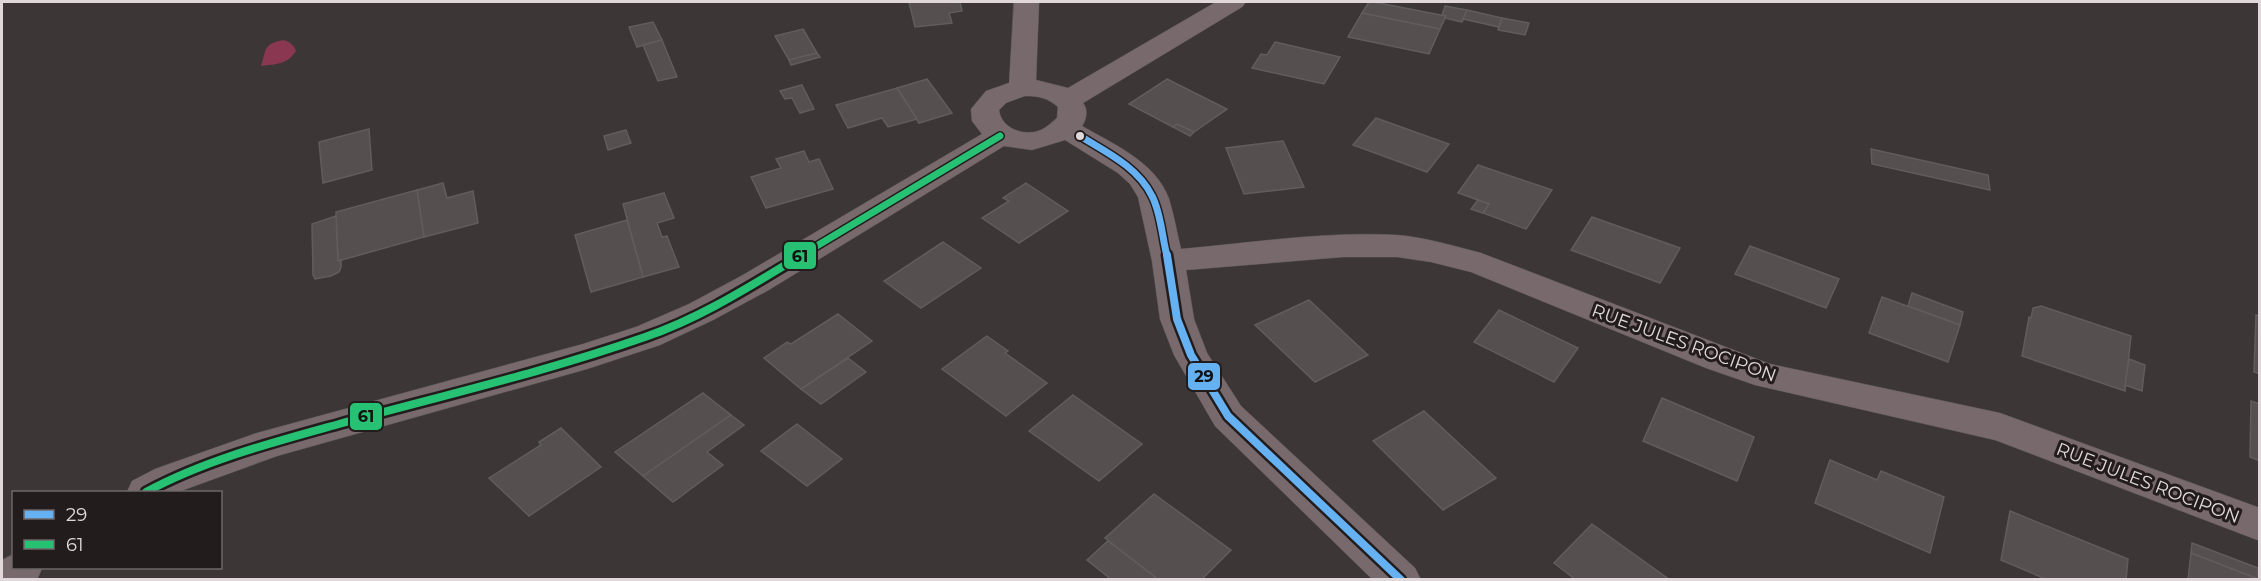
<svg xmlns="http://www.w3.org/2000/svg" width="2261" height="581" font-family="Montserrat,sans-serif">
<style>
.water{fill:#8a3851}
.building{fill:#554f50;stroke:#615c5d;stroke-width:1.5}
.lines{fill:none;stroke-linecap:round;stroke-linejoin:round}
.street-casing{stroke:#595455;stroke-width:1}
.street{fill:#78696c;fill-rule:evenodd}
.bus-1-far1-casing{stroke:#221c1d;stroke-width:10}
.bus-1-casing{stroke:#221c1d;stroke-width:13}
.bus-2-far1-casing{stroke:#221c1d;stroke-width:10}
.bus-2-casing{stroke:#221c1d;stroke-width:13}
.bus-1-far1{stroke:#66b1f2;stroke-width:7}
.bus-1{stroke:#66b1f2;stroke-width:8}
.bus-2-far1{stroke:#26c172;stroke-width:7}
.bus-2{stroke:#26c172;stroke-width:8}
.bus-dot{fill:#e0d8da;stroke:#221c1d;stroke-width:2}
.labels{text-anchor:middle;stroke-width:6;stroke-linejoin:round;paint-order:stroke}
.street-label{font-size:18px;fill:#e0d8da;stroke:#221c1d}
.line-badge{stroke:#221c1d;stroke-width:2}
.pale-badge-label{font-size:16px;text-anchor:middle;font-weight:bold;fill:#111}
</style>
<rect width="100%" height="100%" fill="#3c3637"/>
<!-- water -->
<path class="water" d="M283,40C290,42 293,44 296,51C287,65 276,64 261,66C267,49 262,45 283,40Z"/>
<!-- building -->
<g class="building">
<polygon points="909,2 960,2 962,11 949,13 952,23 915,27"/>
<polygon points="1369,2 1374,2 1446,16 1440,29 1362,13"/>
<polygon points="1445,6 1467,10 1462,22 1445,18 1446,16 1442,15"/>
<polygon points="1467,10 1502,18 1499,27 1463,19"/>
<polygon points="1362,13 1440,29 1429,54 1348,37"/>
<polygon points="1502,18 1529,23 1525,35 1498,30"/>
<polygon points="653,22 662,40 637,47 629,27"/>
<polygon points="803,29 817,53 789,60 775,36"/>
<polygon points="662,40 677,77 658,81 643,45"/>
<polygon points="1275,42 1340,57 1324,84 1252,68 1261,54 1267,55"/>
<polygon points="817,53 820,57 791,65 789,60"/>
<polygon points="927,79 952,113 919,123 897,88"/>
<polygon points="1167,79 1227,109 1194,132 1177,124 1173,127 1129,104"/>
<polygon points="802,85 814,109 800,113 792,98 785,99 780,91"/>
<polygon points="897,88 917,119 888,127 882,118 848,128 836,105"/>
<polygon points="1376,118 1449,144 1427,172 1353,145"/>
<polygon points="1177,124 1194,132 1190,136 1173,127"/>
<polygon points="369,129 372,170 323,183 319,142"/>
<polygon points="626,130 631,143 608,150 604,136"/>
<polygon points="1283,141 1304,187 1244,194 1226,148"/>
<polygon points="1871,149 1988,175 1990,190 1872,164"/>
<polygon points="804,151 809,162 819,159 833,189 766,208 751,177 781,168 776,159"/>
<polygon points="1478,165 1552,190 1526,229 1483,213 1489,204 1458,193"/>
<polygon points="443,183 447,198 473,191 478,223 424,237 417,190"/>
<polygon points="1026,183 1068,211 1019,243 982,218 1009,201 1003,198"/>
<polygon points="417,190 424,237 338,261 336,212"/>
<polygon points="664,193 674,218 657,223 662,237 667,236 679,267 643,277 623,204"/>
<polygon points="1478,200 1489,204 1483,213 1471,209"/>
<polygon points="336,216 338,261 341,260 341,267 339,272 331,276 315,279 313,275 312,224"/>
<polygon points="1592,217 1680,248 1660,283 1571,250"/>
<polygon points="627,220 643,277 591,292 575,235"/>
<polygon points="943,242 981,268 921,308 884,281"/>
<polygon points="1750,246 1839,279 1826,308 1735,274"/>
<polygon points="1912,293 1963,312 1960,325 1908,306"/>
<polygon points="1882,297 1960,325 1948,362 1869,333"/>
<polygon points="1309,300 1368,355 1315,382 1255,325"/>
<polygon points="2041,306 2131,336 2125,391 2022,356 2029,317 2031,318 2033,308"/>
<polygon points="1499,310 1578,348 1554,382 1474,342"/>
<polygon points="838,314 872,341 801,389 764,358 787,342 791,344"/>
<polygon points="2256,315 2260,316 2260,374 2254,372"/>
<polygon points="987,336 1008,351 1005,353 1047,383 1006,416 942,369"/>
<polygon points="848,358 866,372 821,404 801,389"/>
<polygon points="2129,359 2145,365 2142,391 2125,385"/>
<polygon points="703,393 731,415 643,476 615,452"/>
<polygon points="1073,395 1142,444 1099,481 1029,431"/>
<polygon points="1662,398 1754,437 1737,481 1643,441"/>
<polygon points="2251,401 2260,404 2260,461 2250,457"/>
<polygon points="1424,411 1496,478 1443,510 1373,441"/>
<polygon points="731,415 744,425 707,452 723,465 673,502 643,476"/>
<polygon points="797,424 842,459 807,486 761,451"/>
<polygon points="561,428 601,467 529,516 489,478 541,445 539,442"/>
<polygon points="1830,460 1877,480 1881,471 1944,497 1930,553 1815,503"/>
<polygon points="1154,494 1231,550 1201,580 1159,580 1105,538"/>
<polygon points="2010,511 2128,559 2126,580 2048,580 2001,560"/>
<polygon points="1592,524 1670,580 1576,580 1554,563"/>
<polygon points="1108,541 1159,580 1112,580 1087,560"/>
<polygon points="2192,543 2258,568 2258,579 2191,553"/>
<polygon points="2191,553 2258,579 2259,580 2188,580"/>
</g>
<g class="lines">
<defs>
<g id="street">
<path d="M1014,2H1039L1036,80L1068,88L1216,2H1246L1242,7L1083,103C1088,109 1087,119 1082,126C1113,144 1156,162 1169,199C1174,215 1177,233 1181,249C1252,243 1325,231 1396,235C1425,237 1453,246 1481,253L1770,364L2000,413L2260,508V541L1995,440L1755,385L1706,368L1471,272L1431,262L1397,257H1343L1186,270L1194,319L1207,353L1241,406L1415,568L1421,580H1373L1215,426L1174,355L1160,319L1152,261L1138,197L1130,184L1118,173L1065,140L1032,150L1004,146L767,291L713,320L660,345L587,369L277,456L178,492H127L132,481L155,469L257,433L583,344L636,327L689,304L743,275L982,134L972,121L971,109L986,91L1009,83ZM1025,96C1039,96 1048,98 1058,107L1057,118C1052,122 1047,127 1041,130C1025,137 1001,129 999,110L1006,103Z"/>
<polygon points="14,554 14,568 42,568 37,580 2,580 2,560"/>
</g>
</defs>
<!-- street casing -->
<use href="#street" class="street-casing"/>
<!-- street -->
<use href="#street" class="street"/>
<defs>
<path id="bus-1-far1" d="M1080,136C1106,152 1138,167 1152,196C1161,213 1162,237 1167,256"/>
<polyline id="bus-1" points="1167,255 1177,319 1191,355 1228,416 1401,580"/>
<polyline id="bus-2-far1" points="800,256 1000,136"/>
<path id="bus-2" d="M146,492C205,460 274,442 339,424C441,396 545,372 645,337C701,318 752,285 802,255"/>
</defs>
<!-- bus-1-far1 casing -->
<use href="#bus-1-far1" class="bus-1-far1-casing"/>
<!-- bus-1 casing -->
<use href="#bus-1" class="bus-1-casing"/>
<!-- bus-2-far1 casing -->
<use href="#bus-2-far1" class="bus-2-far1-casing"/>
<!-- bus-2 casing -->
<use href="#bus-2" class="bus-2-casing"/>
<!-- bus-1-far1 -->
<use href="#bus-1-far1" class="bus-1-far1"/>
<!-- bus-1 -->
<use href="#bus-1" class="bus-1"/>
<!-- bus-2-far1 -->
<use href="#bus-2-far1" class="bus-2-far1"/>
<!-- bus-2 -->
<use href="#bus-2" class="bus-2"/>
</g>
<!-- markers -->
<circle class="bus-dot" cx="1080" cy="136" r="5"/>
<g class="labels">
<!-- street labels -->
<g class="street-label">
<text transform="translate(1684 343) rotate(20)" y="6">RUE JULES ROCIPON</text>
<text transform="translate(2148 483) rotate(21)" y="6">RUE JULES ROCIPON</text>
</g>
</g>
<g class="line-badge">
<rect x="783" y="241" width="34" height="29" rx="6" fill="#26c172"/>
<rect x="1187" y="362" width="34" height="29" rx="6" fill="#66b1f2"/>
<rect x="349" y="402" width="34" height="29" rx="6" fill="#26c172"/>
</g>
<g class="pale-badge-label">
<text x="800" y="262">61</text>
<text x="1204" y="382">29</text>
<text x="366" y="422">61</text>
</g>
<!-- border -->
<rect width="2261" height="581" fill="none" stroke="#e0d8da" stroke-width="6"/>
<!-- legend -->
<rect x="12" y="491" width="210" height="78" fill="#221c1d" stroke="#6e6769" stroke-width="1.5"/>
<rect x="24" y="510" width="30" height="9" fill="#66b1f2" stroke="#6e6769" stroke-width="1.5"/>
<text x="66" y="521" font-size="18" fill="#e0d8da">29</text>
<rect x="24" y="540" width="30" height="9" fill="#26c172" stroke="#6e6769" stroke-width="1.5"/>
<text x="66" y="551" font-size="18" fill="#e0d8da">61</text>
</svg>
